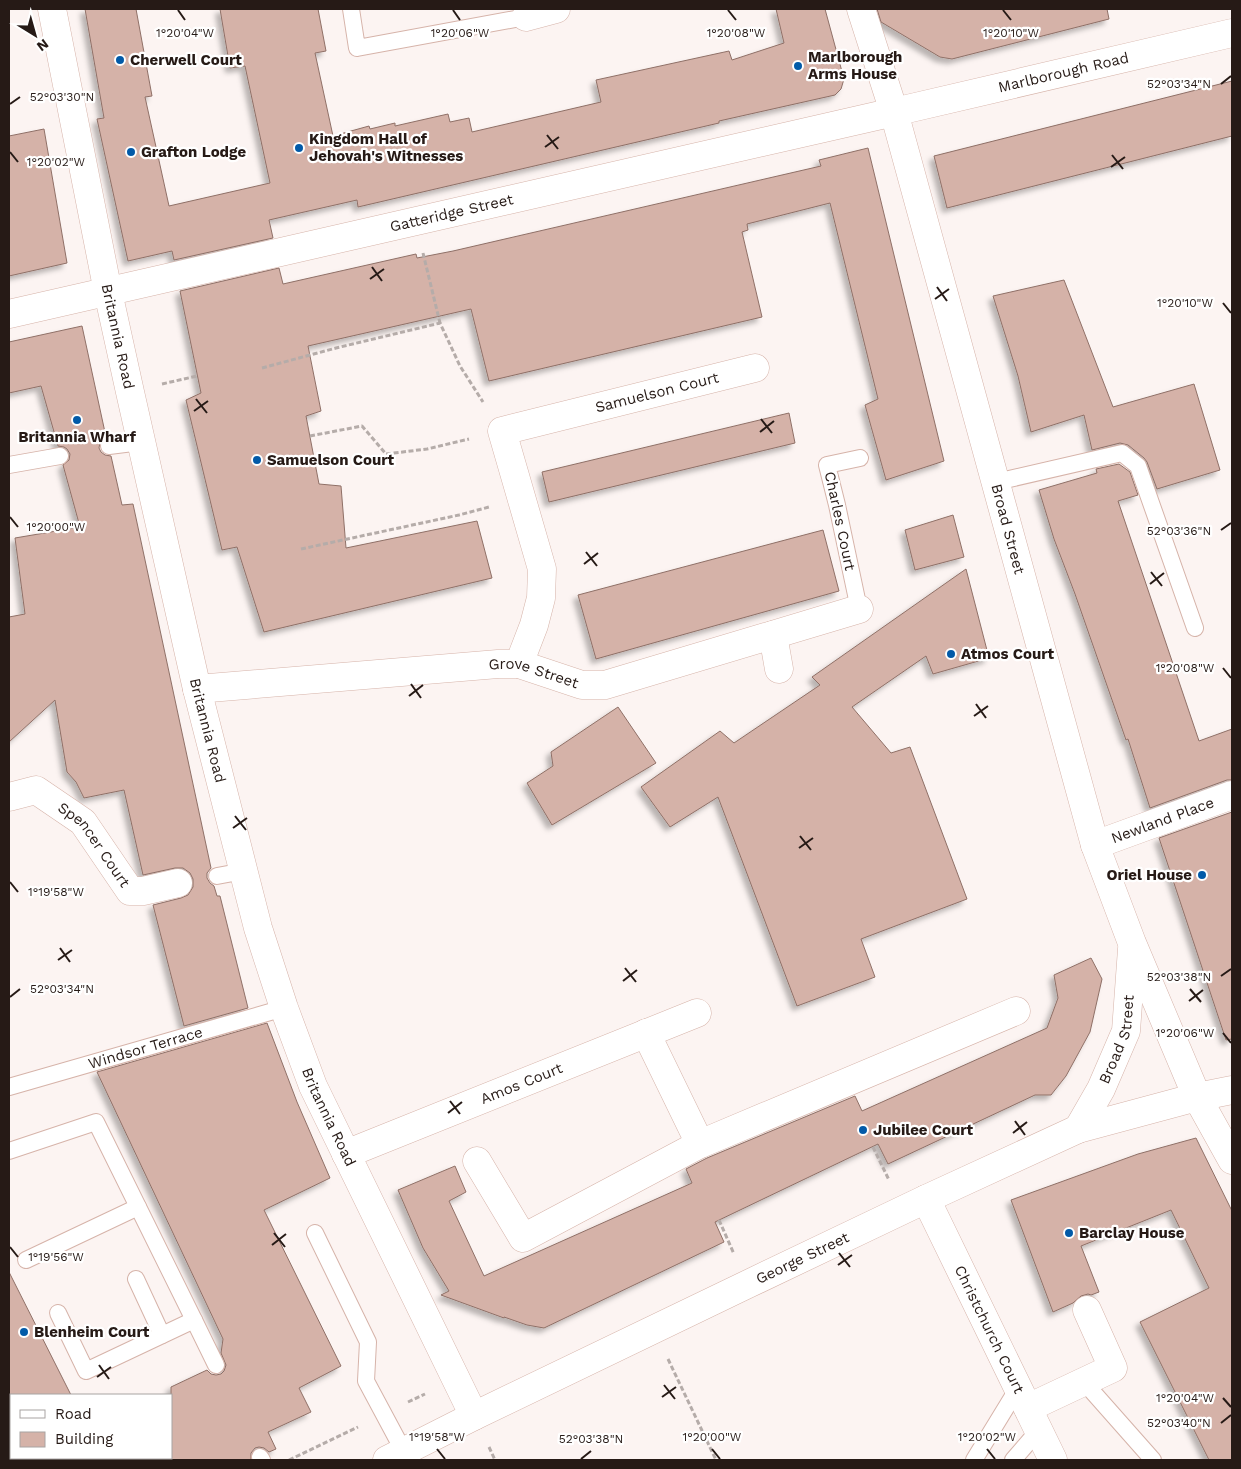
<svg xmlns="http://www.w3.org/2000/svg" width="1241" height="1469" font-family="'Work Sans',sans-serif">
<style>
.building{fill:#d5b2a8;stroke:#8f7067;filter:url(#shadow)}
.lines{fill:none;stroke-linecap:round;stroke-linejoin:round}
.lane-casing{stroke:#d6b3a9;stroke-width:18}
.street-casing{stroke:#d6b3a9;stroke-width:29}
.secondary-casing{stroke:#d6b3a9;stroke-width:29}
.path{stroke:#b5aca9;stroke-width:3;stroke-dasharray:5 2.5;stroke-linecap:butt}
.lane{stroke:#fff;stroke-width:16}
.street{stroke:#fff;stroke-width:28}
.secondary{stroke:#fff;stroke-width:28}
.ticks{fill:none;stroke:#261a16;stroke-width:2}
.poi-dot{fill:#025aa8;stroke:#fff;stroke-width:2}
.labels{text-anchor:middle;stroke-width:4.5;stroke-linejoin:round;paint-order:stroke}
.poi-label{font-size:15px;font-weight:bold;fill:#261a16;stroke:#fff;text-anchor:start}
.street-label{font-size:15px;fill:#261a16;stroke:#fff}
.ticks-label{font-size:12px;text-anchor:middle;fill:#261a16;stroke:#fff;stroke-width:4.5;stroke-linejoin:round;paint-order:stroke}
</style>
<defs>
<filter id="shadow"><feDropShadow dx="-4.5" dy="4.5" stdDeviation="2.5" flood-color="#0004"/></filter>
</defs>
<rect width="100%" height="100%" fill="#fcf4f2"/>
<!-- building -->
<g class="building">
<polygon points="85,9 136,9 152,96 145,97 169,206 270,183 245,66 230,68 220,9 318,9 326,51 315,53 333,136 369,126 370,129 395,123 395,126 448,114 450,122 469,118 472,132 601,102 596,80 729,51 732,60 784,43 776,9 825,9 844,79 841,89 835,95 719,121 719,123 358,207 357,200 269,220 273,238 174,260 172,251 128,261 97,119 104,118"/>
<polygon points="877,9 1107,9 1109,19 952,59 940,57 881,22"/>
<polygon points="1232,81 1232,136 947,208 934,156"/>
<polygon points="44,129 67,263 9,276 9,136"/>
<polygon points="868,148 944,461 886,480 865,405 878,399 830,203 747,224 748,230 742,232 762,317 489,381 471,309 308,346 321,411 306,416 319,484 341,486 346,548 477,521 492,578 264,632 237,547 222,550 186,400 201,393 180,291 279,268 283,284 416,254 417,258 453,251 821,166 819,160"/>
<polygon points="1064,280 1113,407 1194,384 1220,470 1157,489 1147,462 1144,458 1128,445 1120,443 1092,450 1084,415 1031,432 1018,376 993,296"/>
<polygon points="82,326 106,437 100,442 99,448 101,452 105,455 111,456 122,505 133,504 211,868 207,873 207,878 210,883 214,886 217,896 220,896 248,1008 184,1026 153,905 181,898 188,895 193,887 193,879 190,873 183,868 175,868 143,875 124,790 84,798 76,782 67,772 55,700 9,742 9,617 25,614 15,538 80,527 63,465 69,460 70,454 67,449 64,447 58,446 41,386 9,393 9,342"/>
<polygon points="789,413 795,443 549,502 542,472"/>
<polygon points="1119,464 1130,472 1138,495 1118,501 1199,741 1232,729 1232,780 1227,780 1150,808 1128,739 1126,740 1075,594 1054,539 1039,490 1097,473 1096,469"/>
<polygon points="953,515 964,557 915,570 905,530"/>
<polygon points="823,530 839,591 596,659 578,595"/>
<polygon points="966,569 989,658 933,674 926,656 852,707 891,753 910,747 967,899 861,939 875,977 797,1006 718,797 670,827 641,787 720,731 734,743 820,685 812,677"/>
<polygon points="618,707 656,763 552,825 527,783 553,766 551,752"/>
<polygon points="1232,812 1232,1039 1226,1040 1159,838"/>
<polygon points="1091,958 1102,979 1090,1032 1066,1076 1051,1095 1035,1095 888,1164 878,1144 715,1222 724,1242 544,1328 527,1325 504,1317 504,1318 441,1295 449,1291 423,1248 398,1190 455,1166 466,1192 449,1201 484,1276 692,1183 686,1169 707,1158 855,1096 862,1111 1047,1028 1058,998 1054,975"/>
<polygon points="267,1023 297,1102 330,1178 264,1210 341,1366 299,1388 311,1412 268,1432 276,1449 269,1452 264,1448 259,1447 255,1448 251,1453 251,1460 171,1460 171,1387 207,1370 211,1374 216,1375 221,1374 224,1371 226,1365 221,1353 223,1339 97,1072"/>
<polygon points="1196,1138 1232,1211 1232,1460 1209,1460 1140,1322 1209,1288 1171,1210 1081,1246 1099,1292 1091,1295 1088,1294 1081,1296 1073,1303 1053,1312 1011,1200 1138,1154"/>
<polygon points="9,1272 71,1395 9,1395"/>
</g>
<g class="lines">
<defs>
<g id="lane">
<polyline points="351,9 357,48 526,17"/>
<polyline points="109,446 141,442"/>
<polyline points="9,465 60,456"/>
<polyline points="996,482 1122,453 1138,466 1195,628"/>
<polyline points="859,609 837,505 827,465 860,458"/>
<polyline points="217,876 244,871"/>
<path id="s1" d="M9,1087L284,1008"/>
<polyline points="9,1151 96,1122 194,1320"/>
<polyline points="315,1233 368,1342 366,1381 404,1452"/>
<polyline points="26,1260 138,1207"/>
<polyline points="136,1279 162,1335"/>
<polyline points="58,1313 86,1371 194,1320 216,1365"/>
<polyline points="1084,1382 1153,1460"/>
<polyline points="260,1457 262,1460"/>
<polyline points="974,1460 1018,1388"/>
<polyline points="1013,1460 1038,1431"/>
</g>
<g id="street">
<path id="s2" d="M52,9L108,292L130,392L197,689L258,928L284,1008L313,1086L474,1416"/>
<polyline points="526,17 556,9"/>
<path id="s3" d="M9,314L894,112L861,9"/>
<polyline points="773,635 779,669"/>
<path id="s4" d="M519,664L534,625L541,598L542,569L502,431L755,368"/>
<path id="s5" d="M197,689L498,664H519L582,685H605L859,609"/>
<path id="s6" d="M9,797L36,790L83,822L130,891H143L178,883"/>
<path id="s7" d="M1095,845L1232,795"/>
<polyline points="646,1033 700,1144"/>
<polyline points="1197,1097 1232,1160"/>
<path id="s8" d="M346,1154L697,1013"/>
<polyline points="477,1161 523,1238 700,1144 1016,1011"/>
<path id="s9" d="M926,1199L1053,1460"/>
<polyline points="1028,1408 1113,1368 1087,1310"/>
</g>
<g id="secondary">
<path id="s10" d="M1197,1097L1132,943L1095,845L894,112L1232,33"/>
<path id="s11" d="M1078,1129L1101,1089L1126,1031L1132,949"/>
<path id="s12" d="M387,1460L474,1416L748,1284L926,1199L1078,1129L1197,1097L1232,1090"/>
</g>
</defs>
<!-- lane casing -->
<use href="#lane" class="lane-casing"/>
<!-- street casing -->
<use href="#street" class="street-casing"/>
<!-- secondary casing -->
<use href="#secondary" class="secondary-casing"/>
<!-- path -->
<g class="path">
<polyline points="423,253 440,323"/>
<polyline points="262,368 336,348 440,323 460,366 483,402"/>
<polyline points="162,384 197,376"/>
<polyline points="310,436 362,426 386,454 427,449 469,439"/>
<polyline points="301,549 459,515 489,507"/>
<polyline points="873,1147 889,1180"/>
<polyline points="719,1220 734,1254"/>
<polyline points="668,1359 716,1460"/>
<polyline points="408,1402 425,1394"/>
<polyline points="489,1447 495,1460"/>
<polyline points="289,1460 358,1427"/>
</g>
<!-- lane -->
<use href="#lane" class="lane"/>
<!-- street -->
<use href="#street" class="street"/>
<!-- secondary -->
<use href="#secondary" class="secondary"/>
</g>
<!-- ticks -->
<path class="ticks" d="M178,10L185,20M453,10L460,20M728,10L736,20M1003,10L1011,20M1221,84L1231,76M10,104L20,97M547,135L558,149M545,147L559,137M10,152L18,162M1112,155L1123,169M1111,167L1125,157M372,267L382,281M370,279L384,269M937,287L947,301M935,299L949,289M1223,303L1231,313M196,399L207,413M194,411L208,401M761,419L772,433M760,432L774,421M10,517L18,527M1221,530L1231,523M586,552L597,566M584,564L598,553M1151,572L1162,586M1150,584L1164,573M1223,668L1231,678M411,684L421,698M409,696L423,685M976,704L986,718M974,716L988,706M235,816L246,830M233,828L247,818M800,836L811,850M799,848L813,838M10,882L18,892M60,948L70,962M58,960L72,950M625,968L636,982M1221,976L1231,969M623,981L637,970M1190,989L1201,1002M10,997L20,989M1189,1001L1203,990M1223,1033L1231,1043M450,1101L460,1114M448,1113L462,1102M1015,1121L1025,1135M1013,1133L1027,1122M274,1233L285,1247M272,1245L286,1234M10,1247L18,1257M839,1253L850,1267M838,1265L852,1255M99,1365L109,1379M97,1377L111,1367M664,1385L675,1399M662,1397L676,1387M1223,1398L1231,1407M1221,1423L1231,1415M437,1449L445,1459M712,1449L720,1459M987,1449L995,1459M581,1459L591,1451"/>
<!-- markers -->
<g class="poi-dot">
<circle cx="120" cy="60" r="5"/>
<circle cx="798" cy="66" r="5"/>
<circle cx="299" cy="148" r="5"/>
<circle cx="131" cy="152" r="5"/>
<circle cx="77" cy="420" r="5"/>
<circle cx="257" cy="460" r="5"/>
<circle cx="951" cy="654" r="5"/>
<circle cx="1202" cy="875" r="5"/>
<circle cx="863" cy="1130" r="5"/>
<circle cx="1069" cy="1233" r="5"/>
<circle cx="24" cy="1332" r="5"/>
</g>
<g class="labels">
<!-- poi labels -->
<g class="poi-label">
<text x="808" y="62">Marlborough<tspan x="808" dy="17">Arms House</tspan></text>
<text x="130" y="65">Cherwell Court</text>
<text x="309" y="144">Kingdom Hall of<tspan x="309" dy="17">Jehovah's Witnesses</tspan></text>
<text x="141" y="157">Grafton Lodge</text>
<text x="77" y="442" text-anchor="middle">Britannia Wharf</text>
<text x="267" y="465">Samuelson Court</text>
<text x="961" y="659">Atmos Court</text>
<text x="1192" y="880" text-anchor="end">Oriel House</text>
<text x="873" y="1135">Jubilee Court</text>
<text x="1079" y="1238">Barclay House</text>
<text x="34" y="1337">Blenheim Court</text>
</g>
<!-- street labels -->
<g class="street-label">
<text dy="5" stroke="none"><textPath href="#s10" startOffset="1206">Marlborough Road</textPath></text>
<text dy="5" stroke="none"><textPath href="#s3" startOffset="454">Gatteridge Street</textPath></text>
<text dy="5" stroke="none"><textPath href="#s2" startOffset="334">Britannia Road</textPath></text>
<text dy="5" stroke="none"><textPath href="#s4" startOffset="402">Samuelson Court</textPath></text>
<text transform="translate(840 521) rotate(78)" y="5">Charles Court</text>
<text transform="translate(1008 529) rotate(75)" y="5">Broad Street</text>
<text dy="5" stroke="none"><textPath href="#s5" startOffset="339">Grove Street</textPath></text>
<text dy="5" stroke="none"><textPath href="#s2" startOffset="738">Britannia Road</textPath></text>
<text dy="5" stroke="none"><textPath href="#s7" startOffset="72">Newland Place</textPath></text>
<text dy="5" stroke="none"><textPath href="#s6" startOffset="109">Spencer Court</textPath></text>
<text dy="5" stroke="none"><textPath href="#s11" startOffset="99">Broad Street</textPath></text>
<text dy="5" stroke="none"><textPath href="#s1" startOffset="142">Windsor Terrace</textPath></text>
<text dy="5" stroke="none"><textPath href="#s8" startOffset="189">Amos Court</textPath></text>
<text dy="5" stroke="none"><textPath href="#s2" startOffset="1144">Britannia Road</textPath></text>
<text dy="5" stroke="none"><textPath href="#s12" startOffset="462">George Street</textPath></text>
<text dy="5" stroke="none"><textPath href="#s9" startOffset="145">Christchurch Court</textPath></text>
</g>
</g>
<g class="ticks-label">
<text x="185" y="37">1°20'04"W</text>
<text x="460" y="37">1°20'06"W</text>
<text x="736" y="37">1°20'08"W</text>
<text x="1011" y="37">1°20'10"W</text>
<text x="1179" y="88">52°03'34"N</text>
<text x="62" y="101">52°03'30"N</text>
<text x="56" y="166">1°20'02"W</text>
<text x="1185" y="307">1°20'10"W</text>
<text x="56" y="531">1°20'00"W</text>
<text x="1179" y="535">52°03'36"N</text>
<text x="1185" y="672">1°20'08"W</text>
<text x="56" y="896">1°19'58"W</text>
<text x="1179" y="981">52°03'38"N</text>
<text x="62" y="993">52°03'34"N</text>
<text x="1185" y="1037">1°20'06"W</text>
<text x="56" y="1261">1°19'56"W</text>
<text x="1185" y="1402">1°20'04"W</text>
<text x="1179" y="1427">52°03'40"N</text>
<text x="437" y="1441">1°19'58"W</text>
<text x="712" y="1441">1°20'00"W</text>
<text x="987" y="1441">1°20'02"W</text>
<text x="591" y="1443">52°03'38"N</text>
</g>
<!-- border -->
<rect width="1241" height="1469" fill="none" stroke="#261a16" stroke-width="20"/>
<!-- legend -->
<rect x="10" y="1394" width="162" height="65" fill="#ffffff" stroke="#a8a3a2"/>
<rect x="20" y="1410" width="25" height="8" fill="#ffffff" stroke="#a8a3a2"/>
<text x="55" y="1419" font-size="15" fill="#261a16">Road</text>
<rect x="20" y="1432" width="25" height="15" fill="#d5b2a8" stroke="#a8a3a2"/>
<text x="55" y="1444" font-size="15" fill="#261a16">Building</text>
<!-- north arrow -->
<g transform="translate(35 35) rotate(143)" stroke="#ffffff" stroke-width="4" paint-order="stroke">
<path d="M0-4L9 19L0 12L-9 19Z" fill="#261a16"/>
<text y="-8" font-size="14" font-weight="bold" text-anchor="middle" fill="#261a16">N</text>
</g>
</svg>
